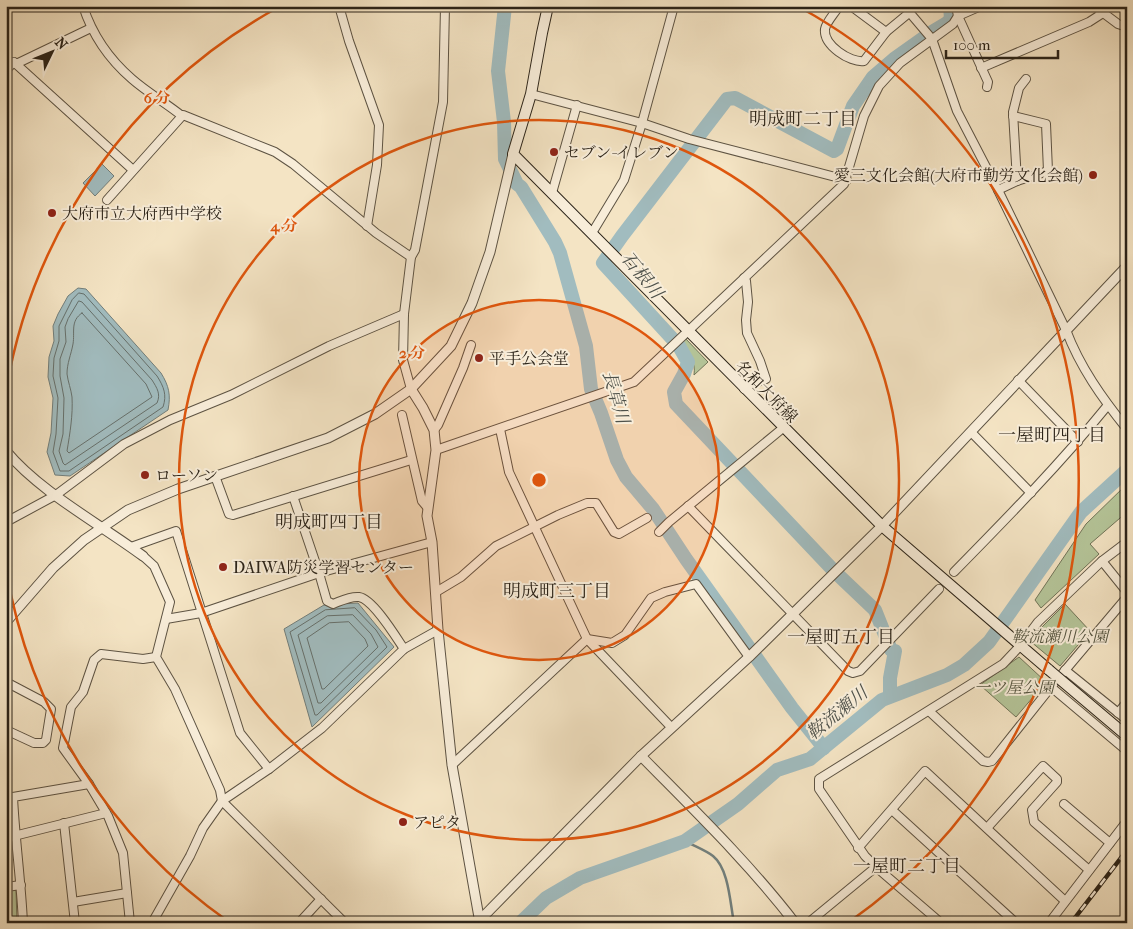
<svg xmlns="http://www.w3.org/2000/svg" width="1133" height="929" font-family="'IM FELL French Canon','Noto Serif JP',serif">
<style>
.green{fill:#b5c599;stroke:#707458}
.water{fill:#a1bcbf;stroke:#727f7c}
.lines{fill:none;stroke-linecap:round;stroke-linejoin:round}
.shore{stroke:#66706c;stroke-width:1}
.stream{stroke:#727f7c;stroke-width:2.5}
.river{stroke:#a1bcbf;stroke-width:14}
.minor-casing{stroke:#5d5343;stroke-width:10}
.tertiary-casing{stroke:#5d5343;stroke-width:11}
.secondary-casing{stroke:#2b2318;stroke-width:12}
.minor{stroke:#f8edd9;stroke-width:8}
.tertiary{stroke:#f8edd9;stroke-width:9}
.secondary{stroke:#f8edd9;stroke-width:10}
.rail-casing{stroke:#2b2318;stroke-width:4.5}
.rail{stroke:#f8edd9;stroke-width:2.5;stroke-dasharray:8;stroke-linecap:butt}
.secondary-bridge-casing{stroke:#2b2318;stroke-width:12;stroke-linecap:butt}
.secondary-bridge{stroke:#f8edd9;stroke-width:10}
.ring{fill:none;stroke:#df560d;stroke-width:2.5}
.poi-dot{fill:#8f2418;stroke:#f8edd9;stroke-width:2}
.labels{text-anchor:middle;stroke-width:4;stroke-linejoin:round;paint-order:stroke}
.poi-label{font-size:16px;fill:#2b2318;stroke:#f8edd9;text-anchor:start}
.street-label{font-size:16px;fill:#2b2318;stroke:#f8edd9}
.park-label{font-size:16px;font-style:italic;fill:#54543f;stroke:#f8edd9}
.neighbourhood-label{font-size:18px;fill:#2b2318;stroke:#f8edd9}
.water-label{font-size:18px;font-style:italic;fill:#4e514a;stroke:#f8edd9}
.centre{fill:#df560d;stroke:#f8edd9;stroke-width:2.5}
.ring-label{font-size:15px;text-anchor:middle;font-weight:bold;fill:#df560d;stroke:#f8edd9;stroke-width:4;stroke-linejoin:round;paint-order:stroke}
</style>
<rect width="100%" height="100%" fill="#f4e4c4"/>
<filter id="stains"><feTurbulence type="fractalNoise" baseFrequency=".004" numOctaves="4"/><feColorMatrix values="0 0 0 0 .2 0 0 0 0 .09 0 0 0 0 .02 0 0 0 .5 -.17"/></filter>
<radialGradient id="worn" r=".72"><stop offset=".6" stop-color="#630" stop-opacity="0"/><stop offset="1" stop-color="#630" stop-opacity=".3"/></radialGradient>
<!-- green -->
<g class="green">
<path d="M685,338L708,362L694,375C696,362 689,353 680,342Z"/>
<polygon points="1127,484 1127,512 1090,544 1099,554 1041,608 1035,600 1086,524"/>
<polygon points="1065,604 1090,631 1060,666 1030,641 1040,629"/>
<polygon points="1019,657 1046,682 1016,717 980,685"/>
<polygon points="16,890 17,923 6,923 6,891"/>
</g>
<!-- water -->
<g class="water">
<polygon points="102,164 114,176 95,196 83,183"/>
<path d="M78,288L86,289L161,373C169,386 171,395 168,410L70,476L55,475L47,452L51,433L53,398L48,377L49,357L54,341L53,326L58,314L68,296Z"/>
<polygon points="358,603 394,647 312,727 284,629 324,605"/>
</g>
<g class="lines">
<!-- shore -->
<g class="shore">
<path d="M79,293L84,294L157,376C164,387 167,395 163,407L69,471H60L53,452L56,434L58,398L53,376L54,358L59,341V326L72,300Z"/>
<path d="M79,301L82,302L152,380C157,388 161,394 157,403L65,465L63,463L59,451L63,434L64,398L60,376V359L66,342L65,327L68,319Z"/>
<path d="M82,313L146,384L152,397L69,453L67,451C70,433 73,415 72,397C71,389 68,382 67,374C67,363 71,355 73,344C75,332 70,321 82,313Z"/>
<polygon points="355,608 376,630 387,647 317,715 315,715 290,632 325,610"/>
<polygon points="353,615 371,634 378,647 321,703 318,703 298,635 327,616"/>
<polygon points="349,622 365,639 368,646 324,689 322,689 307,638 329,623"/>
</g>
<!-- stream -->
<path class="stream" d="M685,841C694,846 705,850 713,856C729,869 730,903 734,923"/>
<!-- river -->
<g class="river">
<polyline points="505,6 498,71 504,122 505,159 517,184 521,187 555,242 560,253 586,346 591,389 601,413 617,460 626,477 653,509 686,559 792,708 824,748"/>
<polyline points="890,696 890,678 895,651 891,650 875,610 834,571 676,404 674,392 684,374 688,362 679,346 603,263 622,236 727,99 735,98 834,151 837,149 853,106 873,77 894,59 932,32 947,23 951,19 950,6"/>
<polyline points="520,923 546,898 580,878 685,841 738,804 777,770 810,759 882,700 947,675 964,665 989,642 1081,512 1127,470"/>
</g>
<defs>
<g id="minor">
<path d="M83,6C92,34 110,60 132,79C148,93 166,103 182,116L183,115L275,152L293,164L376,233L411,257"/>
<polyline points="339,6 349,41 379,125 377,165 367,226"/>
<path d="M839,6C835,13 826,22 825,29C823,45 850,63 864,61L886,32L909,13"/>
<polyline points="851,6 886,32"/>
<path d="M904,6L932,39L957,111L998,190L1066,330C1080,367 1102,398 1127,429"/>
<polyline points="981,6 958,16 988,82 987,87"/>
<polyline points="1094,6 1118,24 1127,27"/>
<polyline points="16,64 133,170"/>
<polyline points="981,68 1089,22 1103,13"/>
<polyline points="6,70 14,62 16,64 91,28"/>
<polyline points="531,94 642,123 689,139 847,180"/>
<polyline points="1017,181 1013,112 1019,88 1026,79"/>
<polyline points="998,190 1017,181 1048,171 1046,124 1013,116"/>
<polyline points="552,193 577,105"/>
<polyline points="107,200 182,116"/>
<polyline points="592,233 624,180 642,123 674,6"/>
<polyline points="744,278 746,281 748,302 746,320 747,333 760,361 766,379 749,385 744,389"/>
<polyline points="1018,380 1078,442"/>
<polyline points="411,389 403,360 404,314 411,257 415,250 443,102 445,6"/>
<polyline points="402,415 422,501 427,507"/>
<polyline points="500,429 509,472 587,639 671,727"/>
<polyline points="434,430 438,425 463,368 471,345"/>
<polyline points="971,432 1031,493"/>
<polyline points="436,450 634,382 844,184 864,116 879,86 900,63 953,24 958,16 956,6"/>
<polyline points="215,476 229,514 233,515 411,460"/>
<path d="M293,496L319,573L327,601L333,604C341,601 350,596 359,597C373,599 396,637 404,649"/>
<polyline points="688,506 848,671 853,673 860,671 939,589"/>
<polyline points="6,522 56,495 124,444 170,420 231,395 329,346 404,314"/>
<polyline points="659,532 669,522 783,428"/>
<polyline points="131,547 176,531 240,733 269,769"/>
<polyline points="143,556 154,566 170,602 156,657 175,689 220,790 222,801 345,923"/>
<polyline points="1102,561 1127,592"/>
<path d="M954,572C1007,518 1060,464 1108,405"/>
<polyline points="436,592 461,577 496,546 558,515 587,503 596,503 614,532 619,534 647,518"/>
<polyline points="166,619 201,613 319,573 432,542"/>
<polyline points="587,639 612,643 625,635 651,598 665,592 696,584 749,657"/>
<polyline points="1065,670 1127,720"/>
<polyline points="6,682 44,702 51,709 46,740 43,743 34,743 6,730"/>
<polyline points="1051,687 1127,751"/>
<polyline points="929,711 983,761 988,762 992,761 1051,687 1127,597"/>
<polyline points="1118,713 1127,702"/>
<polyline points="452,765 587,639"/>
<polyline points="1064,804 1110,843"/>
<polyline points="892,810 1016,923"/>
<polyline points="64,823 75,923"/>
<polyline points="987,828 1043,766 1057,779 1057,782 1032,810 1034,822 1089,870"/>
<polyline points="6,838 106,813"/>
<polyline points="858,848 925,771 1065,901"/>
<polyline points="6,887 21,885"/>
<polyline points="73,902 127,893"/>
<path d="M23,923C21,880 15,839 13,797L89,784"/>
<polyline points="130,923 123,853 108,816 89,784 63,748 71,707 83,692 94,660 101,654 143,659 156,657"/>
<polyline points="152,923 190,856 203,828 222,801 269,769 322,728 404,649 438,630"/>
<polyline points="299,923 321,899"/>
<polyline points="808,923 876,867"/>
<polyline points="941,923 876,867 865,856 819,789 819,779 1003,664 1020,646 1038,622 1102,561 1127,542"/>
<polyline points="1049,923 1127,821"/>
</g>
<g id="tertiary">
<polyline points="411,389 423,408 434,430 436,450 427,516 432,542 438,630 452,765 480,923"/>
<path d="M6,451C40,492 100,524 143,556"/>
<polyline points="6,622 53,568 84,540 128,510 178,489 328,438 375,414 411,389 451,346 472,303 490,252 513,154"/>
<path d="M641,756C694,810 748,862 795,923"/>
<polyline points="477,923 641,756 749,657 882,526 1127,266"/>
</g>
<polyline id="secondary" points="548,6 542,33 531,94 513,154 882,526 1049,670"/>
</defs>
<!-- minor casing -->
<use href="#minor" class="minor-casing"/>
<!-- tertiary casing -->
<use href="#tertiary" class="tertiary-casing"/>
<!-- secondary casing -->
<use href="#secondary" class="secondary-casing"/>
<!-- minor -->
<use href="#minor" class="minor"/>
<!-- tertiary -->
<use href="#tertiary" class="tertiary"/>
<!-- secondary -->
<use href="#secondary" class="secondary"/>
<defs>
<polyline id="rail" points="1071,923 1127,850"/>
</defs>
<!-- rail casing -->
<use href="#rail" class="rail-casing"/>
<!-- rail -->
<use href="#rail" class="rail"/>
<defs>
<polyline id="secondary-bridge" points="1049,670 1127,736"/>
</defs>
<!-- secondary-bridge casing -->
<use href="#secondary-bridge" class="secondary-bridge-casing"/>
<!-- secondary-bridge -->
<use href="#secondary-bridge" class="secondary-bridge"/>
</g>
<!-- distance rings -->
<circle cx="539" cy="480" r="180" fill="#df560d" fill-opacity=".12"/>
<g class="ring">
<circle cx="539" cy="480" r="180"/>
<circle cx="539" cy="480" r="360"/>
<path d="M229 922A540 540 0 0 1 6 569M6 391A540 540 0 0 1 277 8M801 8A540 540 0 0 1 849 922"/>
</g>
<!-- markers -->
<g class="poi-dot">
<circle cx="554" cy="152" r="5"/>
<circle cx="1093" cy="175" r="5"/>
<circle cx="52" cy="213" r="5"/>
<circle cx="479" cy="358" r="5"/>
<circle cx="145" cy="475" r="5"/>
<circle cx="223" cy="567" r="5"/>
<circle cx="403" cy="822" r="5"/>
</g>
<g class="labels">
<!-- poi labels -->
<g class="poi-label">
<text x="564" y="158">セブン-イレブン</text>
<text x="1083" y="181" text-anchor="end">愛三文化会館(大府市勤労文化会館)</text>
<text x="62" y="219">大府市立大府西中学校</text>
<text x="489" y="364">平手公会堂</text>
<text x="155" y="481">ローソン</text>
<text x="233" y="573">DAIWA防災学習センター</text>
<text x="413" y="828">アピタ</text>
</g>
<!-- street labels -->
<g class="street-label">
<text transform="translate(767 391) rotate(45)" y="6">名和大府線</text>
</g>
<!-- park labels -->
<g class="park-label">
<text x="1060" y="642">鞍流瀬川公園</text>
<text x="1014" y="693">一ツ屋公園</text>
</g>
<!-- neighbourhood labels -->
<g class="neighbourhood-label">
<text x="803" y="125">明成町二丁目</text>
<text x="1052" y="441">一屋町四丁目</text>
<text x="329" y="528">明成町四丁目</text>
<text x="557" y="597">明成町三丁目</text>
<text x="841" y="643">一屋町五丁目</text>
<text x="907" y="872">一屋町二丁目</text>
</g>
<!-- water labels -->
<g class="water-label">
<text transform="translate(642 275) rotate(51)" y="6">石根川</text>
<text transform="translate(616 397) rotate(74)" y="6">長草川</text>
<text transform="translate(837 713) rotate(-39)" y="6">鞍流瀬川</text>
</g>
</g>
<circle cx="539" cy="480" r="8" class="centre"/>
<g class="ring-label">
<text x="157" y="103">6 分</text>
<text x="284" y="231">4 分</text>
<text x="412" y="358">2 分</text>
</g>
<!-- margin -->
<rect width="1133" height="929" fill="none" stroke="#f4e4c4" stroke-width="25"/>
<rect x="8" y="8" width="1118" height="914" fill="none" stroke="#2b2318" stroke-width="2.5"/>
<rect x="12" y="12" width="1108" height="904" fill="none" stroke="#2b2318"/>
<!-- north arrow -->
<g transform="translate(52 52) rotate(47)" stroke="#f8edd9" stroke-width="4" paint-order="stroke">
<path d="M0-4L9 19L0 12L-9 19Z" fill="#2b2318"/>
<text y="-8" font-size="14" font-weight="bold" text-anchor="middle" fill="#2b2318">N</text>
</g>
<!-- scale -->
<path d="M946 50v8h112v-8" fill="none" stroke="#2b2318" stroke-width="2.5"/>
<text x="953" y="50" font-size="15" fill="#2b2318" stroke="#f8edd9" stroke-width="4" paint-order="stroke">100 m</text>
<rect width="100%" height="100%" filter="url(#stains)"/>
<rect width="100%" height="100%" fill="url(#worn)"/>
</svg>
